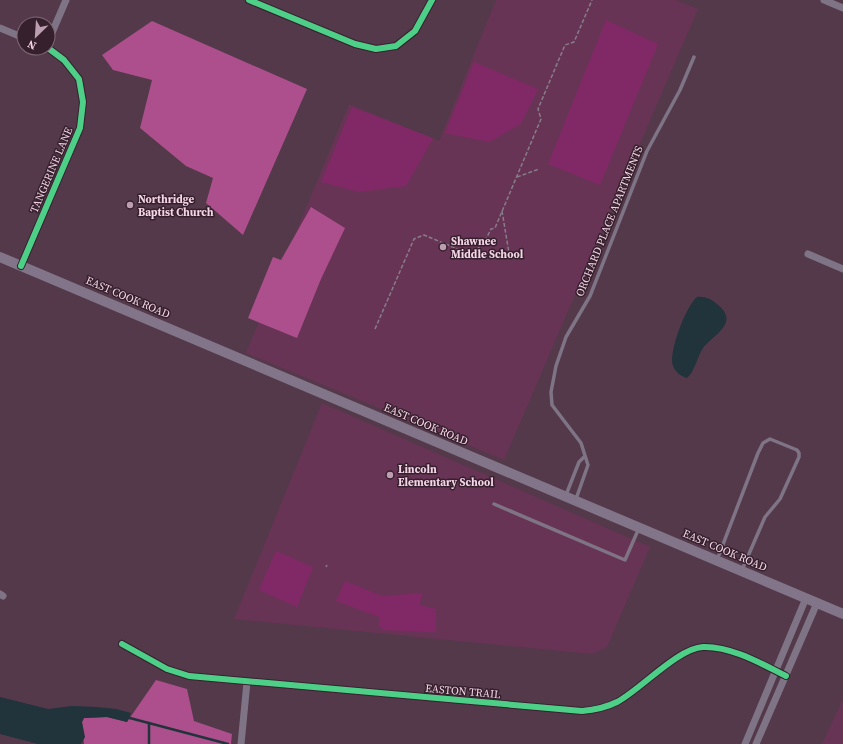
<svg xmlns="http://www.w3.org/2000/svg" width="843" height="744" font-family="'Source Serif 4',serif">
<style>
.built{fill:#683455}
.green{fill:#812966}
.forest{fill:#ac4f8c}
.water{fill:#21333b}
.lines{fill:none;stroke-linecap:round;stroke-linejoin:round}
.stream{stroke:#21333b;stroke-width:2.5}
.path{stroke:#887c8b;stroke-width:1.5;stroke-dasharray:4 2;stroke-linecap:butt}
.service{stroke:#7e7486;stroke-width:3.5}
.minor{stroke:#7e7486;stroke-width:7}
.secondary{stroke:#827589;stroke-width:10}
.cycleway-casing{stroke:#36202d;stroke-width:8}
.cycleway{stroke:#4dcf88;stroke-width:6}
.poi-dot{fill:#bc9eb0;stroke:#36202d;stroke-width:1.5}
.labels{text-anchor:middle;stroke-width:3;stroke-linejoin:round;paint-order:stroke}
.street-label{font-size:11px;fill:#f4d5e7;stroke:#36202d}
.poi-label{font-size:11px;font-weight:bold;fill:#f4d5e7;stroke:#36202d;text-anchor:start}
</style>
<rect width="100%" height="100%" fill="#53394a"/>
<!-- built -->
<g class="built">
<polygon points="496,0 676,0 698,9 504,460 246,353 349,104 439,141"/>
<polygon points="322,403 650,547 607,647 592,654 234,619"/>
<polygon points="843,699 843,744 822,744"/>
</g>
<!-- green -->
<g class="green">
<polygon points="606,20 658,44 600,185 548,164"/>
<polygon points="474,62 538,89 521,124 489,142 445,133"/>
<polygon points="352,107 433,138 406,186 359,192 321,182"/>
<polygon points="276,551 313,567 297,607 259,590"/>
<polygon points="345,581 382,596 423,593 419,605 436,609 436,632 384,630 379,626 379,617 336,601"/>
</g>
<!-- forest -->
<g class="forest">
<polygon points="152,21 307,89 243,235 206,203 213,178 186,166 140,128 152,80 113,70 102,55"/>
<polygon points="311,207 345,228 321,279 297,338 248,318 273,257 281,260"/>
<polygon points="156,680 187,689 194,721 232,734 231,744 84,744 82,722 84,718 107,717 127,722"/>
</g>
<!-- water -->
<g class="water">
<path d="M697,297C705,296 711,299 717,304C741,323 713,335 703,348C697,357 695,371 687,378C681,376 676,373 673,366C668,353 686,306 697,297Z"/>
<polygon points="0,697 48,709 72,706 97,707 116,709 131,713 127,722 107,717 84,718 82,722 85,737 81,744 38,744 0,734"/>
</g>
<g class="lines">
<!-- stream -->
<g class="stream">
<polyline points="126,717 228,744"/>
<polyline points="149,744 149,723"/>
</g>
<!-- path -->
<g class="path">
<polyline points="517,177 539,169"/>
<polyline points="502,211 509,253 507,257"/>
<polyline points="375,329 414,239 424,235 472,255 485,241 491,229 495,228 541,119 538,109 565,45 574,42 592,0"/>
<polyline points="326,567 327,565"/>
</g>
<!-- service -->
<g class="service">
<polyline points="566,495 579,462 584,457"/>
<polyline points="576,499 588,465 581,443 552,405 551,392 556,366 566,337 590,296 647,151 680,90 694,57"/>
<polyline points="494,504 625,560 639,528"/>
<polyline points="717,560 758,453 763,443 770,439 797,450 799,453 799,457 780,499 765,517 742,570"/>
</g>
<!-- minor -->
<g class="minor">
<polyline points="249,0 355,44 376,49 396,46 415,31 432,0"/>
<polyline points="824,0 843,8"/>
<polyline points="0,28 24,38"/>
<polyline points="48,42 66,0"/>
<polyline points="808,254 843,269"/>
<polyline points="21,266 80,128 83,102 79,79 64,60 48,48"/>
<polyline points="0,594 3,596"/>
<path d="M122,644L167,669L189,676L582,711C594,710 605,708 617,702C640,690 678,648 703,647C731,646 762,664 786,676"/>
<polyline points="241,744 247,682"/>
<polyline points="745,744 806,598"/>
<polyline points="756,744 817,603"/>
</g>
<!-- secondary -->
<polyline class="secondary" points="0,257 843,614"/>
<defs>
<g id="cycleway">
<polyline points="249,0 355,44 376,49 396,46 415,31 432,0"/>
<polyline points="21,266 80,128 83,102 79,79 64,60 48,48"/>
<path d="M122,644L167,669L189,676L582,711C594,710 605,708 617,702C640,690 678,648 703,647C731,646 762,664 786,676"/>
</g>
</defs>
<!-- cycleway casing -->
<use href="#cycleway" class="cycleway-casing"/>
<!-- cycleway -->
<use href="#cycleway" class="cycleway"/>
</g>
<!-- markers -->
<g class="poi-dot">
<circle cx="130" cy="205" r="4"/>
<circle cx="443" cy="247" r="4"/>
<circle cx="390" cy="475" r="4"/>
</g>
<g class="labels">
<!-- street labels -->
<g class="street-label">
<text transform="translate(51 170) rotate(-67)" y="4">TANGERINE LANE</text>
<text transform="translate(609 221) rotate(-68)" y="4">ORCHARD PLACE APARTMENTS</text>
<text transform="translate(128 297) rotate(23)" y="4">EAST COOK ROAD</text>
<text transform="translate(426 424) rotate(23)" y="4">EAST COOK ROAD</text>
<text transform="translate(725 550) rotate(23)" y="4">EAST COOK ROAD</text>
<text transform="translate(463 691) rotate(5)" y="4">EASTON TRAIL</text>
</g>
<!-- poi labels -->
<g class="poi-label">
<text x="138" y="203">Northridge<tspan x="138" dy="13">Baptist Church</tspan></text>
<text x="451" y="245">Shawnee<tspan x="451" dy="13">Middle School</tspan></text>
<text x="398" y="473">Lincoln<tspan x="398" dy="13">Elementary School</tspan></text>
</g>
</g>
<!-- north arrow -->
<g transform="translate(36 36) rotate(205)"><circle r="19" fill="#36202d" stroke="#826877"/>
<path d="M0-3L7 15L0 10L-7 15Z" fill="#bc9eb0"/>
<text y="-6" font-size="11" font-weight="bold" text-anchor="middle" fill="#f4d5e7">N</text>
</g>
</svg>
